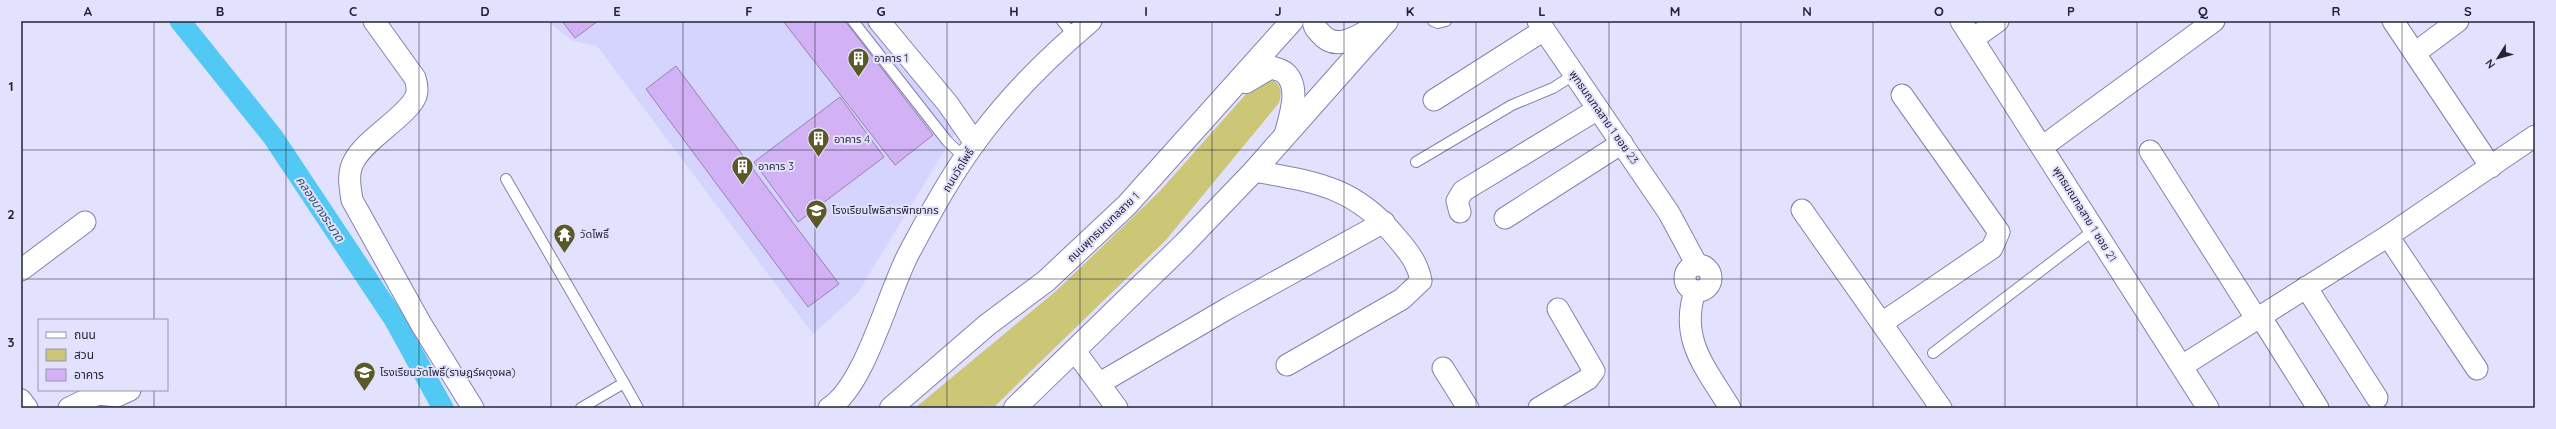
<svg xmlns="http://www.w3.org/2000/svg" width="2556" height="429" font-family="Quicksand,'Noto Sans Thai',sans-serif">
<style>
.built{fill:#d5d4ff}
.green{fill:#cbc777}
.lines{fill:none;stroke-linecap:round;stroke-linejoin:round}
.canal{stroke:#52c9f5;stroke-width:21}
.building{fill:#d2b2f5;stroke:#9683ab}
.lane-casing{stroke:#8482ad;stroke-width:12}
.street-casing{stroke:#8482ad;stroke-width:23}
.secondary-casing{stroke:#8482ad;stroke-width:24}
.lane{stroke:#fff;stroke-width:10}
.street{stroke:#fff;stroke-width:21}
.secondary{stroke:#fff;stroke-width:22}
.grid{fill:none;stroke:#252436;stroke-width:1;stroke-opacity:0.55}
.labels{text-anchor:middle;stroke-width:4;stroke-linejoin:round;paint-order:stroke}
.poi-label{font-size:11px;fill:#252436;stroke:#e2e2fe;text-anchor:start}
.street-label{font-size:11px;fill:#252436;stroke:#e2e2fe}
.water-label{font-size:12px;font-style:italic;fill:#1c4d60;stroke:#e2e2fe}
.neatline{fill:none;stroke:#252436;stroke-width:1.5}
.grid-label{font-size:13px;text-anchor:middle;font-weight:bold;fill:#252436}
</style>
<rect width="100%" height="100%" fill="#e2e2fe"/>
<!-- built -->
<polygon class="built" points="546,21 871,21 959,127 857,294 813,334 597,46 573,41"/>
<!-- green -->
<path class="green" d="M1265,77C1280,81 1283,89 1279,103L1166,240L995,406L915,408L1056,291L1159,192L1254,85Z"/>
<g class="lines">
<!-- canal -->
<polyline class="canal" points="180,21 273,137 394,319 443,408"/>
</g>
<!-- building -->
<g class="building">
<polygon points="562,21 598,21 575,38"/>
<polygon points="783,21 845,21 933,135 895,165"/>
<polygon points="676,66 839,284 808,307 646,89"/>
<polygon points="840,97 884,157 798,222 754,162"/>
</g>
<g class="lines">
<defs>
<g id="lane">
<polyline points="853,21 947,141 965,158"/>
<polyline points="1062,21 1074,36"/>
<polyline points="1433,21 1438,23 1446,21"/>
<polyline points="1416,162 1512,105 1553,88 1575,74"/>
<polyline points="506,179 624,383 581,408"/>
<polyline points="1933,353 2094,230"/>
<polyline points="624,383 638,408"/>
</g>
<g id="street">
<path d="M374,21L415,78C417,84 418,90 416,96C408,116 366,138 354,161C347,173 350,187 352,200L421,324L473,408"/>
<polyline points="879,21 948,104 975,143"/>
<polyline points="1538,21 1669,213 1697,265"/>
<polyline points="1961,21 2208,408"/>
<polyline points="2393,21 2491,167"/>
<polyline points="1973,39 1998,21"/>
<polyline points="2415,53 2458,21"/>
<polyline points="1434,100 1544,30"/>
<polyline points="2042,147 2214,21"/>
<polyline points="2150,151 2256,318"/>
<path d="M1254,171C1315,182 1354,186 1396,237C1408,251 1418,263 1421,281L1402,299L1287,365"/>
<polyline points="1802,210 1941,408"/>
<polyline points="1460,212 1457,201 1463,191 1598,109"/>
<polyline points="1505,218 1622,143"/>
<polyline points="2388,236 2477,369"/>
<circle cx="1698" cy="278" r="13"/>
<polyline points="21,270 85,222"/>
<polyline points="2306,287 2377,398"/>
<path d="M1695,291C1679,340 1706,368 1730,408"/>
<polyline points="2260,316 2318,408"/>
<polyline points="1882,323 1992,248 1999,232 1902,95"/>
<polyline points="1075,351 1117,408"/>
<polyline points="2182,366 2388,236 2535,136"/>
<polyline points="1443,368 1468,408"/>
<polyline points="1100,383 1230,307 1384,222"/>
<polyline points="21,400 27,408"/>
<polyline points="69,408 98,394 117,396 130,390"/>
<path d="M829,408C866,385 888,291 910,251C932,210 955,168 983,132C1014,91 1052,54 1091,21"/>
<polyline points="1539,408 1588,379 1594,371 1558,309"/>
</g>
<g id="secondary">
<path d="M1314,21C1314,27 1317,30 1321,34C1336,52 1359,36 1374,27"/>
<path d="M1246,82L1271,67C1275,69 1282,70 1285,73C1301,87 1290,117 1286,133"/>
<polyline points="891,408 987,325 1046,281 1127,205 1292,21"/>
<polyline points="1015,408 1184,244 1254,171 1387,21"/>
</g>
</defs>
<!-- lane casing -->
<use href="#lane" class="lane-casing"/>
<!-- street casing -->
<use href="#street" class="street-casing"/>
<!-- secondary casing -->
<use href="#secondary" class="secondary-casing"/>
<!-- lane -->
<use href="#lane" class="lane"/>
<!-- street -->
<use href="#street" class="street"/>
<!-- secondary -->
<use href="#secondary" class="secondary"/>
</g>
<!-- grid -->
<path class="grid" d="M154,21V320M286,21V408M419,21V408M551,21V408M683,21V408M815,21V408M947,21V408M1080,21V408M1212,21V408M1344,21V408M1476,21V408M1609,21V408M1741,21V408M1873,21V408M2005,21V408M2137,21V408M2270,21V408M2402,21V408M21,150H2535M21,279H2535M154,390V408"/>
<!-- icons -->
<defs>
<symbol id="building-pin" viewBox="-11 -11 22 30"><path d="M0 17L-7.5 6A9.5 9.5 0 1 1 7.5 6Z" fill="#5b5925" stroke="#e2e2fe"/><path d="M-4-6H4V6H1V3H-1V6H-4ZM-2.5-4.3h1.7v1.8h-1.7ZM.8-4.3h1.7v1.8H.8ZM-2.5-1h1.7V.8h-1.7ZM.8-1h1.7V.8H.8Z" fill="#fff"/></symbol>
<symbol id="school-pin" viewBox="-11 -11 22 30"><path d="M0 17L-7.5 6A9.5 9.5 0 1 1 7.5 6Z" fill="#5b5925" stroke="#e2e2fe"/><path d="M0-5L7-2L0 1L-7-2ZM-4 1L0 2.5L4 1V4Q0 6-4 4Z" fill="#fff"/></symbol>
<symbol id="temple-pin" viewBox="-11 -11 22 30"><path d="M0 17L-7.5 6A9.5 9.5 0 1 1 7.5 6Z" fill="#5b5925" stroke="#e2e2fe"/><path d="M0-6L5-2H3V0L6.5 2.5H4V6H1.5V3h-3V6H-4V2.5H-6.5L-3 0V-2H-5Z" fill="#fff"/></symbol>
</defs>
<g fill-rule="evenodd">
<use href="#building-pin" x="846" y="46" width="25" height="34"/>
<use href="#building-pin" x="806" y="126" width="25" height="34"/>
<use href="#building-pin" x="730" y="154" width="25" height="34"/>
<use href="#school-pin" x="804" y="198" width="25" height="34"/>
<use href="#temple-pin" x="552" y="222" width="25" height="34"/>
<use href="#school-pin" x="352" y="360" width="25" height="34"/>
</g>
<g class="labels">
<!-- poi labels -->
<g class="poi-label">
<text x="874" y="62">อาคาร 1</text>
<text x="834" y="143">อาคาร 4</text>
<text x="758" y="170">อาคาร 3</text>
<text x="832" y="214">โรงเรียนโพธิสารพิทยากร</text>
<text x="580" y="238">วัดโพธิ์</text>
<text x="380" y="376">โรงเรียนวัดโพธิ์(ราษฎร์ผดุงผล)</text>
</g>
<!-- street labels -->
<g class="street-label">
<text transform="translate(1604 117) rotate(55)" y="4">พุทธมณฑลสาย 1 ซอย 23</text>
<text transform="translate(958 170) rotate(-58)" y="4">ถนนวัดโพธิ์</text>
<text transform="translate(2085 214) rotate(58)" y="4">พุทธมณฑลสาย 1 ซอย 21</text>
<text transform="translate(1103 227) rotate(-44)" y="4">ถนนพุทธมณฑลสาย 1</text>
</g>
<!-- water labels -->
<g class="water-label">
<text transform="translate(320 209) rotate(56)" y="4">คลองบางระมาด</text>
</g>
</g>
<!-- border -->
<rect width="2556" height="429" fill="none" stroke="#e2e2fe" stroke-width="44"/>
<!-- legend -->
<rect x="38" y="319" width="130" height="72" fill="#e2e2fe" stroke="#9696ae"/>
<rect x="46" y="332" width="20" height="6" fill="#ffffff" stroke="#9696ae"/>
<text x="74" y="339" font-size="12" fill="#252436">ถนน</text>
<rect x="46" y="349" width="20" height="12" fill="#cbc777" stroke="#9696ae"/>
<text x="74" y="359" font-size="12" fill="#252436">สวน</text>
<rect x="46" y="369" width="20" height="12" fill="#d2b2f5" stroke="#9696ae"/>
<text x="74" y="379" font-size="12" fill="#252436">อาคาร</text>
<!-- north arrow -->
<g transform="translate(2498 58) rotate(233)" stroke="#e2e2fe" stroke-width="3" paint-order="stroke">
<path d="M0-3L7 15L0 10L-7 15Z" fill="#252436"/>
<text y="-6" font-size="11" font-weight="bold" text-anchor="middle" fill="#252436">N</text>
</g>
<rect x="22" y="22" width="2512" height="385" class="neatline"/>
<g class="grid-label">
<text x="88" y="16">A</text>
<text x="220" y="16">B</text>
<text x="353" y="16">C</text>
<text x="485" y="16">D</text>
<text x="617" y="16">E</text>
<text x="749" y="16">F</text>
<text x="881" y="16">G</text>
<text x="1014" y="16">H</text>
<text x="1146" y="16">I</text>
<text x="1278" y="16">J</text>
<text x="1410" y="16">K</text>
<text x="1542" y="16">L</text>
<text x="1675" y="16">M</text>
<text x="1807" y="16">N</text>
<text x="1939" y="16">O</text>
<text x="2071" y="16">P</text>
<text x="2203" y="16">Q</text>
<text x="2336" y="16">R</text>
<text x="2468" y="16">S</text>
<text x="11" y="91">1</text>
<text x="11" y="219">2</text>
<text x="11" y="347">3</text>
</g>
</svg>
